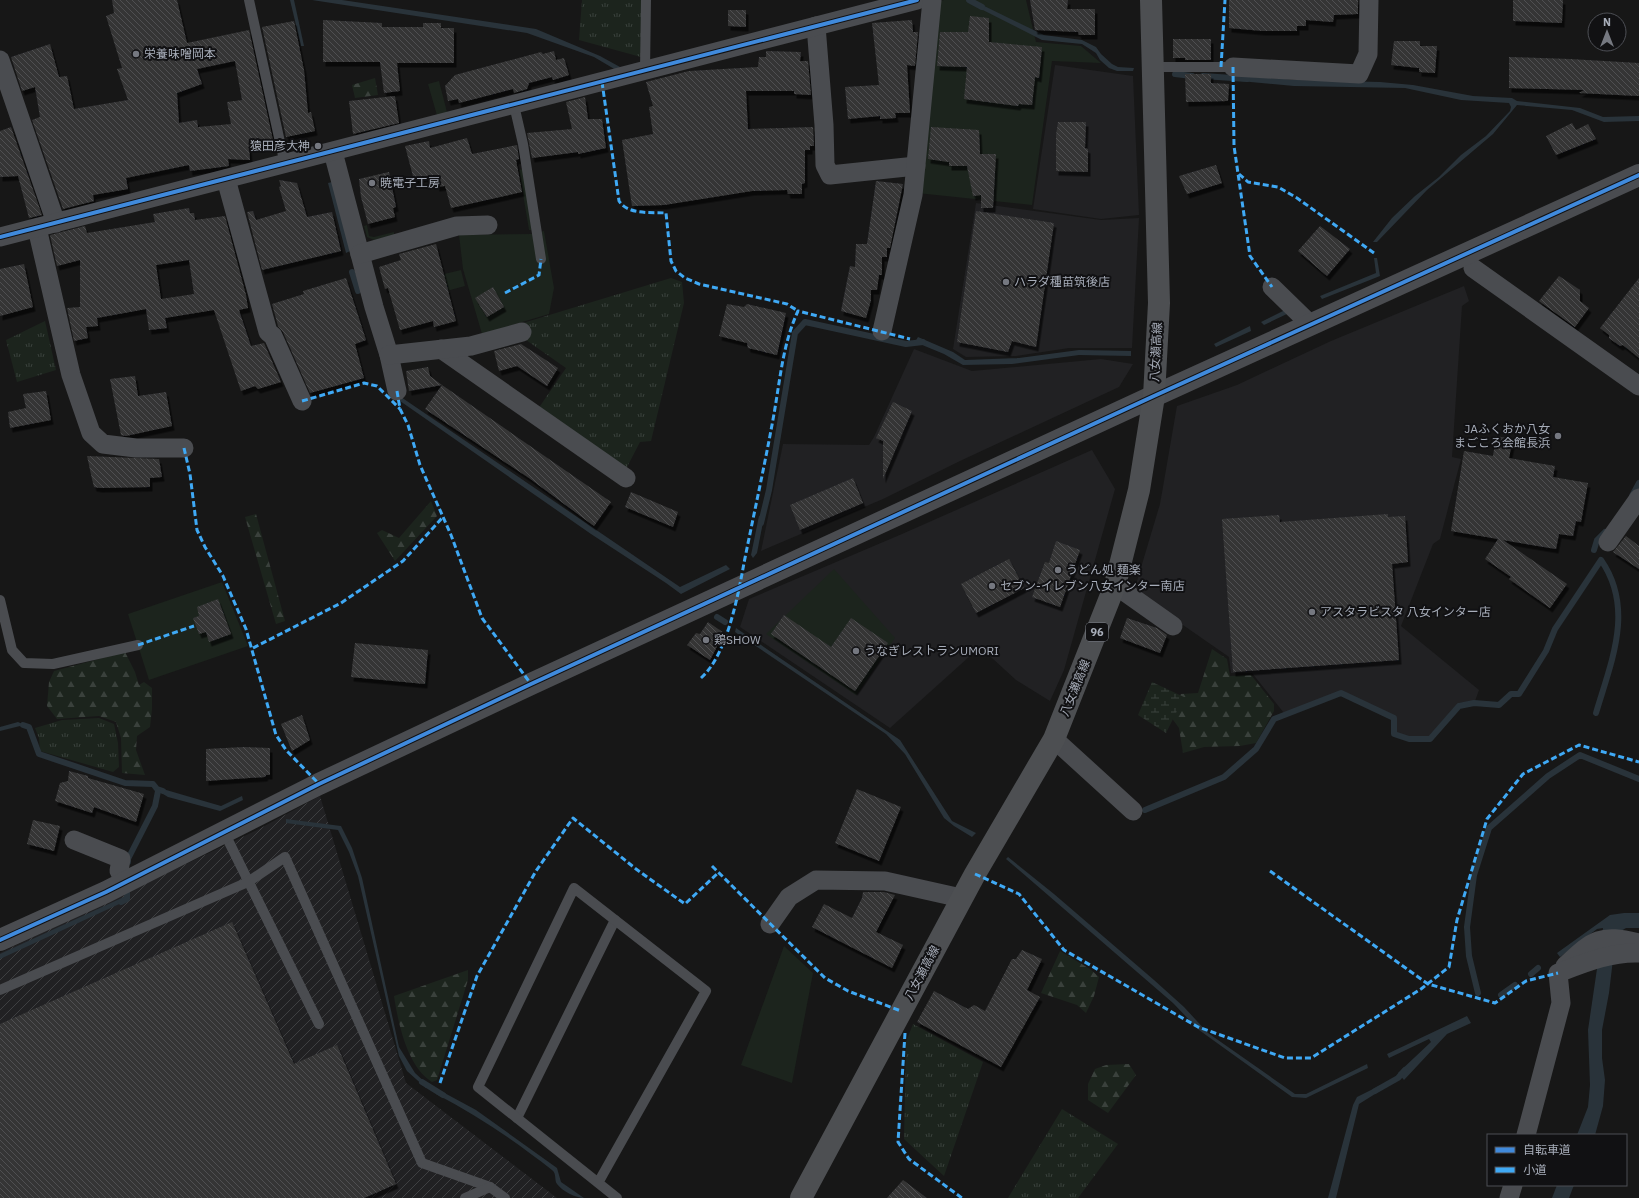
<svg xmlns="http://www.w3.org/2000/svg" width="1639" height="1198" font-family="'IBM Plex Sans','Noto Sans JP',sans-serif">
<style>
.built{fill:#212123}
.industrial{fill:url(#industrial-furrows)}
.grass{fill:url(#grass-tufts)}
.forest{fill:url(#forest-firs)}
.wetland{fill:url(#wetland-marsh)}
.green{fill:#1c241d}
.water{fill:#29333a}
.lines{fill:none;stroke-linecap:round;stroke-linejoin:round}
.stream{stroke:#29333a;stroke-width:6}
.building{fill:url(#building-back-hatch);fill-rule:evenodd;filter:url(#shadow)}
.service{stroke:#4a4c50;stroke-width:10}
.minor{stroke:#4a4c50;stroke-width:19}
.tertiary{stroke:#4a4c50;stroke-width:22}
.primary{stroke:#4d4f52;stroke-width:22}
.quiet{stroke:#3fa9f5;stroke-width:3;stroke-dasharray:6 3;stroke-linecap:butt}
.cycleway-casing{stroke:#111113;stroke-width:6}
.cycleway{stroke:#408adc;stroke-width:4}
.poi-dot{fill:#757880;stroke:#111113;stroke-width:1.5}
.labels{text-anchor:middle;stroke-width:4;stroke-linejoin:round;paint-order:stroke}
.shield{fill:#111113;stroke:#7a7e87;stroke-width:1}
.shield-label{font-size:11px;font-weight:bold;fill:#a7adb9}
.poi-label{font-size:12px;fill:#a7adb9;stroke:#111113;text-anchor:start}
.street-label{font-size:12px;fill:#a7adb9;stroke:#111113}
</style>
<defs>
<pattern id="industrial-furrows" width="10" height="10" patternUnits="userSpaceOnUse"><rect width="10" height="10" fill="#212123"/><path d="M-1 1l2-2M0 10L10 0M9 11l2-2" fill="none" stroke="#3e3f41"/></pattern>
<pattern id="grass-tufts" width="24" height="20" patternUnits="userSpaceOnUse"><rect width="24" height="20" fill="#1c241d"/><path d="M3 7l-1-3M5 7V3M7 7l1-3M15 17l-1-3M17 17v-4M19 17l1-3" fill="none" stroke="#3a413c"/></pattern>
<pattern id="forest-firs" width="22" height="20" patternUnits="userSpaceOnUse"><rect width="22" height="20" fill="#1c241d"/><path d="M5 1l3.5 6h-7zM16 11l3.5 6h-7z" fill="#3a413c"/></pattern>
<pattern id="wetland-marsh" width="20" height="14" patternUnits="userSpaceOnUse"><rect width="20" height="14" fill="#1c241d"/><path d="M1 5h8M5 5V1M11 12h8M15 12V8" fill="none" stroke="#3a413c"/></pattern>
<pattern id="building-back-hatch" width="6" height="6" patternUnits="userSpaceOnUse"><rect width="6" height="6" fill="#353536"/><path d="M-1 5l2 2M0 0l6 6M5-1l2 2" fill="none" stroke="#4f5051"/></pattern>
<filter id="shadow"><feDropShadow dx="2.5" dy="4.5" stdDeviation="0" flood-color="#0009"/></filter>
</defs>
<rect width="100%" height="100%" fill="#171717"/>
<!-- built -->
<g class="built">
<polygon points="1055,65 1133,76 1139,215 1101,219 1033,209"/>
<polygon points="976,203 1101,220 1139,218 1132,348 1069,348 1016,356 966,357 953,349"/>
<polygon points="1464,286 1469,301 1462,306 1452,457 1461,459 1440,539 1433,544 1401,626 1479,690 1475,701 1459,703 1429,736 1412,737 1395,733 1396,717 1341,691 1284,713 1252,673 1231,673 1229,657 1134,591 1160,504 1177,406 1237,385 1331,341"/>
<polygon points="914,349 972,371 1101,359 1133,364 1119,387 960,461 883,499 761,551 783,444 869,445 874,437"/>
<polygon points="1092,450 1115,489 1064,670 1050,701 1016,680 980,647 890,728 740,627 749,599 902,534"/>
</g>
<!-- industrial -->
<polygon class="industrial" points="320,796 406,1083 557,1198 0,1198 0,953 259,829"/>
<!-- grass -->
<g class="grass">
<polygon points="582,0 642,0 641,57 579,40"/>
<polygon points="671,278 682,282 684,303 651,441 640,442 626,469 538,409 566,368 526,340 523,323"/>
<polygon points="45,321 56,370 17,382 6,340"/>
<polygon points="99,718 114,724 118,743 119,767 113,772 40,751 39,738 35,728 62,720"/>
<polygon points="913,1024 983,1062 944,1176 904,1139 906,1042"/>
<polygon points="1062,1109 1118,1144 1078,1198 1008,1198"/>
</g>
<!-- forest -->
<g class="forest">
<polygon points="375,78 378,95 355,98 352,85"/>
<polygon points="431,501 437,516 395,561 377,533 382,530 399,538"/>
<polygon points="256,514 285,621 276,624 245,517"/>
<polygon points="1212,649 1227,659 1230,676 1251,675 1274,704 1274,711 1256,743 1240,746 1204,747 1183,753 1179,728 1171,717 1181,694 1198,693"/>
<polygon points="125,652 135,672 139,685 144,682 152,688 152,709 150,727 137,736 136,750 145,775 122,773 121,738 116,722 99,716 57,719 47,706 49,682 54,671"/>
<polygon points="1060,951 1090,969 1099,977 1094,996 1086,1013 1077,1005 1041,993"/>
<path d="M468,970V980L437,1080L432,1082C407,1067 398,1022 394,996Z"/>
<polygon points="1129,1064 1136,1075 1108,1113 1088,1100 1088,1084 1095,1069 1106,1065"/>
</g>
<!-- wetland -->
<polygon class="wetland" points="1152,682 1184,697 1166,733 1138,715"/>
<!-- green -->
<g class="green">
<polygon points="944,0 1026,0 1036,42 1081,46 1101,63 1052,61 1032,205 917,193 936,2"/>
<polygon points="439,81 448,116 438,119 428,84"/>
<polygon points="523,169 532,230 529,230 519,170"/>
<polygon points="367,225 369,236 374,237 394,232 394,235 374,240 367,237 364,226"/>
<polygon points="544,231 554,288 549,314 482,334 463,269 459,235 533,234"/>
<polygon points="461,270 465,286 428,296 423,279"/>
<polygon points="834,569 895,638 856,695 766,634"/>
<polygon points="222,582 248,646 149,680 128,614"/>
<polygon points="784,946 813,973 792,1083 741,1065"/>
</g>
<!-- water -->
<g class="water">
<polygon points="290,0 294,0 304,46 301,46"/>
<polygon points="312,0 342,0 536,29 600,56 620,67 616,70 594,57 527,33"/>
<polygon points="976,2 1044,35 1082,40 1096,47 1101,54 1112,64 1118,67 1134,68 1133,71 1117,71 1109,68 1100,60 1096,53 1082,44 1042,40 973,5"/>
<polygon points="1239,76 1299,80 1380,82 1413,85 1473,96 1512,98 1517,101 1580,108 1603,117 1639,116 1639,121 1604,122 1572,110 1517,105 1493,134 1427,190 1377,242 1373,242 1392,218 1415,196 1439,177 1461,155 1486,136 1510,111 1511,107 1509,103 1461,100 1405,88 1294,86 1240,81"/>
<polygon points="332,182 350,251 346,253 328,183"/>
<polygon points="1374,258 1377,258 1380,276 1322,299 1320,296 1376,273"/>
<polygon points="1287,309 1289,313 1264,325 1261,322"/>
<polygon points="1250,326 1251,331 1216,347 1214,344"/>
<polygon points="918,337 953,352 965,360 1019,358 1079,350 1131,351 1131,356 1079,355 1012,364 963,365 944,354 915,342"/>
<polygon points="401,397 680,587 726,565 730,569 681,594 666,583 591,534 400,401"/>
<polygon points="759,516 764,517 757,553 753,558 751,555"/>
<polygon points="736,628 900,740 952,821 976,833 972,837 954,826 944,818 905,754 886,734 735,632"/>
<polygon points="18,722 29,727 20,726 0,731 0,727"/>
<polygon points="156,787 221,806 242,796 243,800 220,811 168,797 158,791"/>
<polygon points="286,819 341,826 352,848 362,878 399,1047 415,1073 428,1085 426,1088 407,1071 399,1056 358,876 349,852 338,830 286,823"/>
<polygon points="1008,857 1054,894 1154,980 1184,1007 1208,1033 1295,1094 1306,1094 1367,1064 1368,1068 1306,1098 1292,1097 1199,1030 1173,1003 1006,859"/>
<polygon points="126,896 128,900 0,959 0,954"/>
<polygon points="1624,913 1639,913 1639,928 1626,928 1616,934 1609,993 1602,1030 1602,1058 1605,1080 1603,1106 1595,1135 1577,1135 1588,1107 1590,1085 1588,1030 1603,928 1597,929 1560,957 1557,953 1610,915"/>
<polygon points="1467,1016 1471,1023 1447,1034 1404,1080 1398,1073 1431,1042 1429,1039 1389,1058 1387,1054"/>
<polygon points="1381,1085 1383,1089 1359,1104 1336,1198 1328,1198 1353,1105 1357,1097"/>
<path d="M439,1090L476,1110L557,1168L561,1182L584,1198C576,1198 562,1191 557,1184C554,1180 557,1174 552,1170C515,1141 477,1115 436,1094Z"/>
<polygon points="1557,1185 1574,1185 1569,1198 1552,1198"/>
</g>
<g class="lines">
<!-- stream -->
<g class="stream">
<polyline points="969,0 982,7"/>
<polyline points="1175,74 1192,76"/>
<polyline points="1203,76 1247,79"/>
<polyline points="352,272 358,291"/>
<polyline points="1632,496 1639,483"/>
<polyline points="761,523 769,490 795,333 805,322 906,344 923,342"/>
<polyline points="1594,550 1597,540 1605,532"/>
<polyline points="717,617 725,622"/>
<polyline points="23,725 29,727 39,754 125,783 153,784 157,789 163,791"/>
<path d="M1145,810L1224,777L1256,749L1274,719L1341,693L1394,718V734L1409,739H1430L1459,706L1474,703L1499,705L1511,694H1519L1546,651L1555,629L1601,560C1635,609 1611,662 1596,713"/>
<polyline points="128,862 128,859 155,806 158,791"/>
<polyline points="121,902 127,899 127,886"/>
<polyline points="1531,974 1538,968"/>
<polyline points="1478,993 1469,956 1467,927 1474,875 1489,828 1548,776 1580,755 1639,779"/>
<polyline points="1501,995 1515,985"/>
<polyline points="422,1082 443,1095"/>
<polyline points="1375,1091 1398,1078 1405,1070"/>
</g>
</g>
<!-- building -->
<g class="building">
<path d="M112,0H177L187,43L249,30L273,140L258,142V146L249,147L250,160L228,159L229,166L190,171L189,165L126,178L128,189L93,195L94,201L63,209L32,120L40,117L35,87L22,91L11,57L50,44L59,77L67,76L74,109L128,100L117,69L122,68L106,16L114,13ZM235,61L242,100L227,102L231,124L198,127L197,120L179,123L177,93L202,84L197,69Z"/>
<polygon points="1030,0 1068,0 1067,9 1095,9 1095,35 1079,35 1078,32 1035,30"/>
<polygon points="1229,0 1358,0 1358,14 1334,15 1333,22 1306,20 1306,26 1297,26 1297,31 1263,31 1229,28"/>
<polygon points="1513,0 1563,0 1562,23 1513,21"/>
<polygon points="728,10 746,10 746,27 728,26"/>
<polygon points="970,16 989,18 989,42 1042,47 1039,78 1035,77 1032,105 1019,104 1018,106 964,99 967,67 937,66 940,32 968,32"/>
<polygon points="323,20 382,23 382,27 423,27 423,23 441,23 441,28 454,28 454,63 397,63 400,91 384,93 380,62 323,62"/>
<polygon points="912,20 913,32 918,32 915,66 907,65 910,113 895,113 896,118 880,119 880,116 848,119 845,87 879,85 872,23"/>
<polygon points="294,21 304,70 308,113 311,112 315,131 286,137 262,27"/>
<polygon points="1173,39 1211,39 1211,60 1185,60 1185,58 1173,58"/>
<polygon points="1394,41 1420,41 1420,46 1437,46 1435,73 1419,72 1419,68 1391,65"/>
<polygon points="554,51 556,60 564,58 569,75 553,80 552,77 529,83 527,89 514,93 513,89 459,103 458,99 448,101 445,86 455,75 541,52 543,54"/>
<polygon points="766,51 801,52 800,61 808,61 811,95 794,94 794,91 746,91 748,129 813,127 814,146 810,146 810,150 805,150 805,183 802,184 802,194 788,194 787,190 752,191 664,205 632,206 622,140 653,134 649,107 653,106 646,82 689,71 758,67 759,57 766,57"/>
<polygon points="1509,57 1570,59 1639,63 1639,96 1579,93 1584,90 1509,88"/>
<polygon points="1185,74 1211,74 1211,83 1229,84 1228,101 1186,102"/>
<polygon points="395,96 399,123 353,134 349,101"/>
<polygon points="585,97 588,119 602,119 606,148 578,154 578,152 532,158 527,133 572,129 566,102"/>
<polygon points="1058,122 1086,122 1085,148 1088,149 1088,172 1056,171 1056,135"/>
<polygon points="1572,123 1576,130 1588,124 1596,139 1556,155 1546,136"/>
<polygon points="11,127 42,215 29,218 18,176 0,177 0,131"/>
<polygon points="931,127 979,130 980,154 996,154 993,208 981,208 981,195 973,196 967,166 949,166 949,162 928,159"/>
<polygon points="467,138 472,154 517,145 519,159 516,160 522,192 451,208 445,186 437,187 435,175 414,180 405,146 429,141 430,148"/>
<polygon points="1216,165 1222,183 1187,194 1179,176"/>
<polygon points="389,172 396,207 393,208 395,217 368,224 361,197 359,179"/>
<polygon points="279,180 297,183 307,217 332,212 341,251 262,270 247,212 253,211 256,220 286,211 279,187 281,186"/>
<polygon points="876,181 903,184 890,248 887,248 887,257 882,257 882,275 879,275 877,290 871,290 871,300 866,318 841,311 850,266 855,267 856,244 867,244"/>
<path d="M189,208L190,213H194L195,220L225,216L246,295L248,308L239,310L251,346L264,343L281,382L258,389L255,386L241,391L214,310L165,318L167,328L149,330L146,309L97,318L98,326L86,327L88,338L74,341L67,308L80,307V260L57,266L50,235L85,226L87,233L155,222L153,214ZM189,260L194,294L161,299L156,265Z"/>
<polygon points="976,211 1054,223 1036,347 1012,341 1008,352 957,342"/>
<polygon points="1320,226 1350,249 1327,276 1298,251"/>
<polygon points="436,244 456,321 434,327 433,321 400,330 388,288 385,289 379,267 401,260 399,254"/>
<polygon points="24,264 33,307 0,316 0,269"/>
<polygon points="1559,276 1580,290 1580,301 1589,308 1575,327 1539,301"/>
<polygon points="346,278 366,340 355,344 364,378 310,393 283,332 278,326 272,304 304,294 303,291"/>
<polygon points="1639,278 1639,358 1623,345 1620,346 1609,338 1609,335 1600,328"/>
<polygon points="493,287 504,307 487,317 475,298"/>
<polygon points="727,304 744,307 747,304 786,313 777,355 748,348 747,343 719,336"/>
<polygon points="521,344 558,368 547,386 517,366 499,371 494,351"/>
<polygon points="428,367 430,376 442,385 409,391 406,371"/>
<polygon points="135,376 138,396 166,392 172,426 126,436 121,435 110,379"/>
<polygon points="442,385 611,502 594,526 529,478 425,409"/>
<polygon points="46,391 51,420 10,428 8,412 26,408 23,394"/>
<polygon points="893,402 912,411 883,479 883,441 876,438"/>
<polygon points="1496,436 1513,439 1509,458 1555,466 1553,477 1588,483 1581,522 1576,521 1573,536 1559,534 1556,549 1503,540 1567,584 1550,608 1509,579 1511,577 1485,559 1498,539 1451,531 1464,451 1493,456"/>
<polygon points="87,456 159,459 162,477 150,478 150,487 100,488 94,487 92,479"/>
<polygon points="853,478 863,503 800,530 790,505"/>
<polygon points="631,492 678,512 673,527 625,507"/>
<polygon points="1388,514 1388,517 1405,516 1408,562 1392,564 1399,660 1233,672 1222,519 1279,515 1280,522"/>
<polygon points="1626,536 1639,546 1639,569 1613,552"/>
<polygon points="1056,541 1080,550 1060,607 1032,597 1045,562 1049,563"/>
<polygon points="1009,559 1024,588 976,613 961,584"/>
<polygon points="218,599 231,634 209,642 206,632 199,634 193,618 199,616 197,607"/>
<polygon points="784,615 831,647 851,618 888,643 855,691 771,634"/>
<polygon points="1127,618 1157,628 1167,635 1160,653 1120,638"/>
<polygon points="708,622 724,633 710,660 687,645 696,633 700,634"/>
<polygon points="355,643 428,650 425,684 351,677"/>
<polygon points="302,715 310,740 292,751 281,724"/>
<polygon points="244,747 270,748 270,775 266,775 265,777 206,781 206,749"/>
<polygon points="69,771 88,776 88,778 144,794 136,822 94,807 92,813 55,801 60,783 68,781"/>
<polygon points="857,789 901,807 879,861 835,843"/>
<polygon points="33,820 60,826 54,851 27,844"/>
<polygon points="863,892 884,892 895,895 876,932 903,945 892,968 812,927 824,904 852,918 862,898"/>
<polygon points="232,922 294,1064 337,1045 396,1184 364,1198 0,1198 0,1024"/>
<polygon points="1022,950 1042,959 1027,990 1040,997 1001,1067 917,1022 934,991 968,1009 974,1005 985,1011 1012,959 1016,959"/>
<polygon points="903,1180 927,1198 887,1198"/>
</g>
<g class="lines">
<!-- service -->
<g class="service">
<polyline points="249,0 285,165"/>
<polyline points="1154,67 1233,67"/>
<polyline points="645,71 646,0"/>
<polyline points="514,105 523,144 541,259"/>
<polyline points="0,600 12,650 24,663 53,664 138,645"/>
<polyline points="224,832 319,1024"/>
<polyline points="0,990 248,882 285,857 422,1163 490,1187 505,1198"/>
<polyline points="517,1118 615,920"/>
<polyline points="598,1183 706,991 574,888 478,1087 617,1198"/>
<polyline points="465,1198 490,1187"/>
</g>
<!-- minor -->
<g class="minor">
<polyline points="816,26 824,125 825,165 830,175 916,166"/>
<polyline points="0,60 56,223"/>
<polyline points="1233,67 1359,74 1368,54 1369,0"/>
<polyline points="333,152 374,307 389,355 397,391"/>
<polyline points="226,179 268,332 273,336 302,401"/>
<polyline points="37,228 71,375 91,433 103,444 136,448 184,448"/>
<polyline points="0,237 917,0"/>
<polyline points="360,254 457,226 488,225"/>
<polyline points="1473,268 1639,386"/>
<polyline points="1272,287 1311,325"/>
<polyline points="882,331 913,195 932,0"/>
<polyline points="441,349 626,478"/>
<polyline points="389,355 471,346 522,332"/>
<polyline points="1608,542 1639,498"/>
<polyline points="1115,585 1173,626"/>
<polyline points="1054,739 1133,811"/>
<polyline points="74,840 121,859 119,871"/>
<polyline points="770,924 789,897 816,880 885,881 961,898"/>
<path d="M1565,966C1593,940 1599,933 1639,943"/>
<path d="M1526,1135L1561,1003L1558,973C1584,963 1610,952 1639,953"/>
<polyline points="1509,1198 1513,1185"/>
</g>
<!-- tertiary -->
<polyline class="tertiary" points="0,940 106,892 319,784 531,684 1154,396 1639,175"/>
<!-- primary -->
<polyline class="primary" points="801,1198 975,874 1054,739 1115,585 1139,490 1154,396 1159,303 1151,0"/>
<!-- quiet -->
<g class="quiet">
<polyline points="1221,67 1225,0"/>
<polyline points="1233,67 1234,146 1250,256 1272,287"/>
<path d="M602,82L619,201C628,215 650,212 666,213L671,261L676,271L685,278L699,284L787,304L798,311"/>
<polyline points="1239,174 1248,182 1278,187 1297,198 1374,253"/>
<polyline points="505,293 539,275 541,259"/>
<polyline points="397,391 400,409 408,425 420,465 451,535 482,618 531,684"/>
<polyline points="302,401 364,383 377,386 400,409"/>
<polyline points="184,448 190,474 197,530 205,547 223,576 246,629 276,735 286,750 319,784"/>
<polyline points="138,645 194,626"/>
<polyline points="253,648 341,603 403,561 443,517"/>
<path d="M701,678C727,655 738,596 744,563C754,513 765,464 774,414C780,380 783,343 798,311L910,339"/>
<polyline points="712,866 825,978 848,991 901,1011"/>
<polyline points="1270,871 1428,984 1495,1003 1526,981 1558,973"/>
<polyline points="975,874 1019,894 1064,950 1198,1027 1285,1058 1311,1058 1421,989 1449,967 1457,920 1487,819 1523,774 1579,745 1639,762"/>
<polyline points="905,1033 898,1142 909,1159 962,1198"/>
<polyline points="440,1083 477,976 536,871 573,818 636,869 685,904 718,873"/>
</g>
<defs>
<g id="cycleway">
<polyline points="0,237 917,0"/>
<polyline points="0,940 106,892 319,784 531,684 1154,396 1639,175"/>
</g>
</defs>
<!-- cycleway casing -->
<use href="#cycleway" class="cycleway-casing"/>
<!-- cycleway -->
<use href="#cycleway" class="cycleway"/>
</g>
<!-- markers -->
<g class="poi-dot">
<circle cx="136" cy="54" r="4"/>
<circle cx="318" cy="146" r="4"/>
<circle cx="372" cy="183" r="4"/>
<circle cx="1006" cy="282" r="4"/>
<circle cx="1558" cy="436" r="4"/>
<circle cx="1058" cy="570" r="4"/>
<circle cx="992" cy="586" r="4"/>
<circle cx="1312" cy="612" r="4"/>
<circle cx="706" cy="640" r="4"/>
<circle cx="856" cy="651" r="4"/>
</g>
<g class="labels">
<!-- shield labels -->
<rect class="shield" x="1086" y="623" width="22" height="18" rx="3"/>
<g class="shield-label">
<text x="1097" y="636">96</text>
</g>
<!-- poi labels -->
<g class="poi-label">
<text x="144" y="58">栄養味噌岡本</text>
<text x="310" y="150" text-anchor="end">猿田彦大神</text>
<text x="380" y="187">暁電子工房</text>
<text x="1014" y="286">ハラダ種苗筑後店</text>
<text x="1550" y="433" text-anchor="end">JAふくおか八女<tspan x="1550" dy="14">まごころ会館長浜</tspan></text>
<text x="1066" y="574">うどん処 麺楽</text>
<text x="1000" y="590">セブン-イレブン八女インター南店</text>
<text x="1320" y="616">アスタラビスタ 八女インター店</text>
<text x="714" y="644">鶏SHOW</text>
<text x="864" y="655">うなぎレストランUMORI</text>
</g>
<!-- street labels -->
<g class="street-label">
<text transform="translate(1156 352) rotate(-87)" y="4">八女瀬高線</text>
<text transform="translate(1075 688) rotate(-68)" y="4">八女瀬高線</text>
<text transform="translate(922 973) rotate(-62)" y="4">八女瀬高線</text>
</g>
</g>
<!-- legend -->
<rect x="1487" y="1134" width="140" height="52" fill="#111113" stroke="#4d4f55"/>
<rect x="1495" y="1147" width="20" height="6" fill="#408adc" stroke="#4d4f55"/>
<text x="1523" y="1154" font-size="12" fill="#a7adb9">自転車道</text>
<rect x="1495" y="1167" width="20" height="6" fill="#3fa9f5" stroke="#4d4f55"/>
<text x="1523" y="1174" font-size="12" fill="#a7adb9">小道</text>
<!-- north arrow -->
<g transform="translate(1607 32)"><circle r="19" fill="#111113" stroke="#4d4f55"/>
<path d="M0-3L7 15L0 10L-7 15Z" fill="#757880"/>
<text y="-6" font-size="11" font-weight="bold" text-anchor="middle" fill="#a7adb9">N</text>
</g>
</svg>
